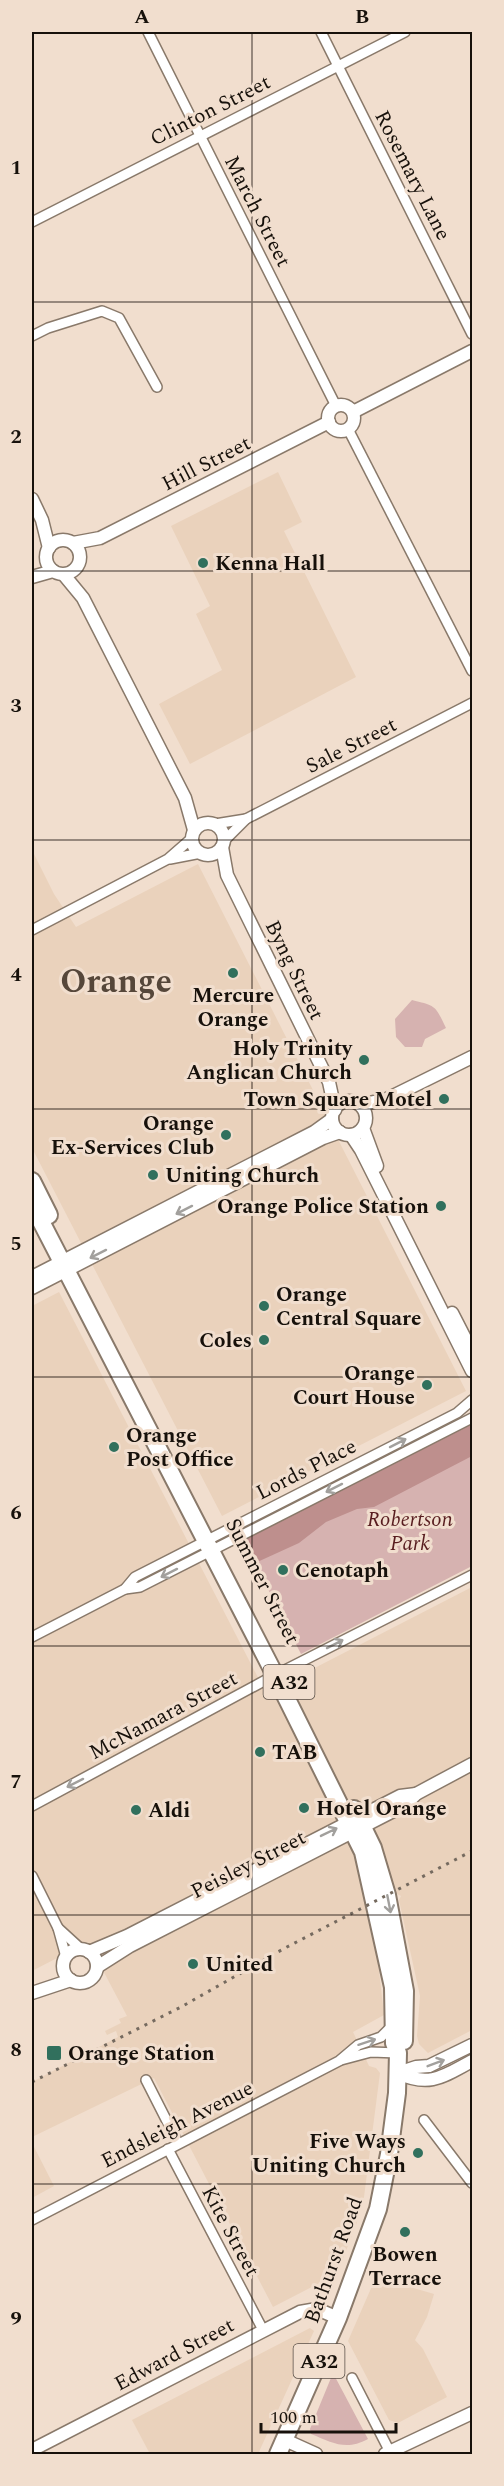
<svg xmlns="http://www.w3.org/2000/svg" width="504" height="2486" font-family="Spectral,serif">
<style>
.built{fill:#ead2bc}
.green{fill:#d6b2b0}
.forest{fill:#be8f8d}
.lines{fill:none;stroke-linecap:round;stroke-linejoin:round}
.street-casing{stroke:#89796a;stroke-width:12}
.secondary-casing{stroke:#89796a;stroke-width:15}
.highway-casing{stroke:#89796a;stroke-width:20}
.street{stroke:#fff;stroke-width:9}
.secondary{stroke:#fff;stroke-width:12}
.highway{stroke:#fff;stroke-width:16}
.rail{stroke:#756a5f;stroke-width:3;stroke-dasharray:3 6;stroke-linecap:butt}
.oneway{stroke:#a2a09d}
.grid{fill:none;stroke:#17110b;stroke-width:1.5;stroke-opacity:0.55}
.poi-dot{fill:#31705d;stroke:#f1dece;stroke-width:2}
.labels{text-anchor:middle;stroke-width:6;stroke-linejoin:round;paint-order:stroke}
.shield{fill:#f1dece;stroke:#584e46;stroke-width:1.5}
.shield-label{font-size:20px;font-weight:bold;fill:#17110b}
.street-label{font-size:21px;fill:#17110b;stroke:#f1dece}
.poi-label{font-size:21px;font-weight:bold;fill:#17110b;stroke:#f1dece;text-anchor:start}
.park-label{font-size:21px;font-style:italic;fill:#581d1f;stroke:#f1dece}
.town-label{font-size:33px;font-weight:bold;fill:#56473a;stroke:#f1dece}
.neatline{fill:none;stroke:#17110b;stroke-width:2}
.grid-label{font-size:20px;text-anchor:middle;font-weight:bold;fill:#17110b}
</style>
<rect width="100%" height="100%" fill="#f1dece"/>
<!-- built -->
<g class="built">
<polygon points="278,472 302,522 284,531 356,677 190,764 159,704 222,670 196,614 210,606 171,526"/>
<polygon points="32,850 54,894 76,927 198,864 466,1391 222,1516 32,1148"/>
<polygon points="59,1292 266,1693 472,1587 472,2030 428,2053 419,2044 417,2036 420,1996 399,1900 401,1896 397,1894 380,1903 368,1919 378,1962 384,2015 353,2032 369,2066 376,2068 380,2073 364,2197 356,2225 337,2274 273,2307 154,2078 32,2137 32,2082 118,2037 116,2031 107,2035 105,2031 121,2023 119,2019 127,2016 88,1942 32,1971 32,1306"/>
<polygon points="32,2143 54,2186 32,2198"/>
<polygon points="376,2277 434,2294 427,2317 415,2340 423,2349 447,2397 398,2423 389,2420 348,2341"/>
<polygon points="310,2328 314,2331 258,2454 150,2454 132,2420"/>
</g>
<!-- green -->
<g class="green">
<path d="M412,1000C436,1006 435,1005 446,1028L425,1039L422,1047H405L396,1037L395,1019Z"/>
<polygon points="472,1432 472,1566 301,1654 248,1550"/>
<path d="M333,2373L368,2439C346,2451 333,2443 311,2434L310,2429Z"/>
</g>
<!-- forest -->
<polygon class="forest" points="472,1421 472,1456 374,1507 357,1509 326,1522 299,1543 253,1564 241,1539"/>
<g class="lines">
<defs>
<g id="street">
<polyline points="148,32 336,406"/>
<polyline points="321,32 472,334"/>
<polyline points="32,222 405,32"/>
<polyline points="32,336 48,328 102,311 119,318 157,387"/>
<polyline points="348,429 472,671"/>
<polyline points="215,824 246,819"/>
<polyline points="225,840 246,819 472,703"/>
<polyline points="170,859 201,853"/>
<polyline points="32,930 168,859 192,838"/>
<polyline points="125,1589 140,1587 472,1418"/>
<polyline points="32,1637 125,1589 135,1577 457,1413 472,1400"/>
<polyline points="32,1806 275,1675 472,1575"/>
<polyline points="32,1876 58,1928 66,1957"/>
<polyline points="58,1928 81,1949"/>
<polyline points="341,2060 371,2052 398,2053"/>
<polyline points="146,2080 178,2143"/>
<polyline points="424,2120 472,2183"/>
<polyline points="168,2149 263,2330"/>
<polyline points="32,2220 339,2061 358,2045 381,2037 392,2026"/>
<polyline points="352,2378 390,2452"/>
</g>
<g id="secondary">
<circle cx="341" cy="418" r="13"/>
<polyline points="353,412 472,351"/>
<polyline points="32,499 42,520 49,548"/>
<circle cx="63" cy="557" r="17"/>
<polyline points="73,543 100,538 329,422"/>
<polyline points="64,575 83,598 185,798 194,830"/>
<polyline points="32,577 53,571"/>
<circle cx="208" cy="839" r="16"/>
<polyline points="222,847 227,875 329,1082 335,1110"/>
<circle cx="349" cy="1118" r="17"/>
<polyline points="360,1105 387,1099 472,1057"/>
<polyline points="363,1128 377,1166"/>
<polyline points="351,1135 361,1150 472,1371"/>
<polyline points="32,1277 314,1132 332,1119"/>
<polyline points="32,1288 323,1138 340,1132"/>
<polyline points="452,1313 472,1352"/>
<circle cx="80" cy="1966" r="17"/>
<polyline points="89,1952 127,1936 400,1796 416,1794"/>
<polyline points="97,1967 130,1946 405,1805 416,1794 472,1764"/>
<polyline points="32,1993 71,1980"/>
<polyline points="398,2073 416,2067 429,2066 472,2045"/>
<path d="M398,2073C430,2088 444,2076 472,2061"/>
<polyline points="285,2440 316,2454"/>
<polyline points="32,2450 300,2312 317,2309 338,2318"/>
<polyline points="385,2454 472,2413"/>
</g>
<g id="highway">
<polyline points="32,1181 49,1215"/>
<polyline points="32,1204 275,1675 363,1852 393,1987 394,2043 398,2053 397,2093 389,2154 378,2209 338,2318 278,2454"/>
<polyline points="354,1809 373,1848 387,1895 405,1991 404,2041"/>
</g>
</defs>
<!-- street casing -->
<use href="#street" class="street-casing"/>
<!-- secondary casing -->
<use href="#secondary" class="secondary-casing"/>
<!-- highway casing -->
<use href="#highway" class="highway-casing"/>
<!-- street -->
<use href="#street" class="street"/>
<!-- secondary -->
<use href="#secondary" class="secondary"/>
<!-- highway -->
<use href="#highway" class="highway"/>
<!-- rail -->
<polyline class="rail" points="32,2082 181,2007 285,1948 472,1851"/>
</g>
<!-- one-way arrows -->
<defs><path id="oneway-shaft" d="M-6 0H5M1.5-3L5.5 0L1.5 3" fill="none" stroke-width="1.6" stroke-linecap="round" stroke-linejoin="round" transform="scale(1.5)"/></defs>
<g class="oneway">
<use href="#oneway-shaft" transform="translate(184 1210) rotate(153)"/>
<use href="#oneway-shaft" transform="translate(98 1254) rotate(153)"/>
<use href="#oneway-shaft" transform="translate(398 1443) rotate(-27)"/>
<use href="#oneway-shaft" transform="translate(334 1488) rotate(153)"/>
<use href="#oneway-shaft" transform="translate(169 1573) rotate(153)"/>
<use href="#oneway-shaft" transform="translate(335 1644) rotate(-27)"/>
<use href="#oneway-shaft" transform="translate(75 1783) rotate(153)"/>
<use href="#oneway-shaft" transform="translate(329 1832) rotate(-26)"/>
<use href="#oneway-shaft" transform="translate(389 1904) rotate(79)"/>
<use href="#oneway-shaft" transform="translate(367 2042) rotate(-18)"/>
<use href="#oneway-shaft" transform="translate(436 2063) rotate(-21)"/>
</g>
<!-- grid -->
<path class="grid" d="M252,32V2454M32,302H472M32,571H472M32,840H472M32,1109H472M32,1377H472M32,1646H472M32,1915H472M32,2184H472"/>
<!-- markers -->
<g class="poi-dot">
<circle cx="203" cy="563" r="6"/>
<circle cx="233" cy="973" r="6"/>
<circle cx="364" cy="1060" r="6"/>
<circle cx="444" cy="1099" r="6"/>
<circle cx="226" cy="1135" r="6"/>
<circle cx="153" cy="1175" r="6"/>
<circle cx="441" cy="1206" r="6"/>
<circle cx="264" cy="1306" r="6"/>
<circle cx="264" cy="1340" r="6"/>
<circle cx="427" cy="1385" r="6"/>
<circle cx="114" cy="1447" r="6"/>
<circle cx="283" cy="1570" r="6"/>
<circle cx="260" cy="1752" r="6"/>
<circle cx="304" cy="1808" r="6"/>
<circle cx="136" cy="1810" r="6"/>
<circle cx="193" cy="1964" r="6"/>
<rect x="46" y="2045" width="16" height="16" rx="3"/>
<circle cx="418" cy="2153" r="6"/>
<circle cx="405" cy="2232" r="6"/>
</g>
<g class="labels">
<!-- shield labels -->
<g class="shield">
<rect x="263.5" y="1665" width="51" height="34" rx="4.5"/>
<rect x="293.5" y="2344" width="51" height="34" rx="4.5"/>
</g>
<g class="shield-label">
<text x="289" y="1689">A32</text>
<text x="319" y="2368">A32</text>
</g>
<!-- street labels -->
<g class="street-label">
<text transform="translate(210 110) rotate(-27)" y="7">Clinton Street</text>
<text transform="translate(413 175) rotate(63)" y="7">Rosemary Lane</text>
<text transform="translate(258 211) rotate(63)" y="7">March Street</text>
<text transform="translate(206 463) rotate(-27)" y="7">Hill Street</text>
<text transform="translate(351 745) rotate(-27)" y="7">Sale Street</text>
<text transform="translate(295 970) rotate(64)" y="7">Byng Street</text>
<text transform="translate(306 1469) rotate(-27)" y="7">Lords Place</text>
<text transform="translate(263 1581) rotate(63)" y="7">Summer Street</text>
<text transform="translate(163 1715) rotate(-28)" y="7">McNamara Street</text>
<text transform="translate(248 1864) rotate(-27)" y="7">Peisley Street</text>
<text transform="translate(177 2124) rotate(-27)" y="7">Endsleigh Avenue</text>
<text transform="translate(231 2231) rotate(62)" y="7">Kite Street</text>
<text transform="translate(333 2260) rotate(-70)" y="7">Bathurst Road</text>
<text transform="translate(174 2354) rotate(-28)" y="7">Edward Street</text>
</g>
<!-- poi labels -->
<g class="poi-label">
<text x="215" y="570">Kenna Hall</text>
<text x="233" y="1002" text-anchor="middle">Mercure<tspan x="233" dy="24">Orange</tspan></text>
<text x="352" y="1055" text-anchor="end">Holy Trinity<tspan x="352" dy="24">Anglican Church</tspan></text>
<text x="432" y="1106" text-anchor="end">Town Square Motel</text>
<text x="214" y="1130" text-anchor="end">Orange<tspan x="214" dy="24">Ex-Services Club</tspan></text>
<text x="165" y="1182">Uniting Church</text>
<text x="429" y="1213" text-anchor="end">Orange Police Station</text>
<text x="276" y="1301">Orange<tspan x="276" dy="24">Central Square</tspan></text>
<text x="252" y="1347" text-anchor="end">Coles</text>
<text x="415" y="1380" text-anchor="end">Orange<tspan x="415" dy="24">Court House</tspan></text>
<text x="126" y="1442">Orange<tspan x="126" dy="24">Post Office</tspan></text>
<text x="295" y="1577">Cenotaph</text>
<text x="272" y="1759">TAB</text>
<text x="316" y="1815">Hotel Orange</text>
<text x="148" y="1817">Aldi</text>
<text x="205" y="1971">United</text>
<text x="68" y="2060">Orange Station</text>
<text x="406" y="2148" text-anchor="end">Five Ways<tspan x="406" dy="24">Uniting Church</tspan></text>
<text x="405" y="2261" text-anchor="middle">Bowen<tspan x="405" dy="24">Terrace</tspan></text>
</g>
<!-- park labels -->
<g class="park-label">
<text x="410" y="1526">Robertson<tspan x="410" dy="24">Park</tspan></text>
</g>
<!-- town labels -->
<g class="town-label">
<text x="116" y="992">Orange</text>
</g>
</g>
<!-- border -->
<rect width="504" height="2486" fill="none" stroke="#f1dece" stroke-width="66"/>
<!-- scale -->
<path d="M261 2423v9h135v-9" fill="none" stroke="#17110b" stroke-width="3"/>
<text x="270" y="2423" font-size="18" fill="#17110b" stroke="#f1dece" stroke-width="4.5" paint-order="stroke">100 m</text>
<rect x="33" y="33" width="438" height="2420" class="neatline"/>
<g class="grid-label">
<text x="142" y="23">A</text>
<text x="362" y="23">B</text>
<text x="16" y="174">1</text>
<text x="16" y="443">2</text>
<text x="16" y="712">3</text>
<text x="16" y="981">4</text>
<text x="16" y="1250">5</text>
<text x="16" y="1519">6</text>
<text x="16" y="1788">7</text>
<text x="16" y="2056">8</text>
<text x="16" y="2325">9</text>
</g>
</svg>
